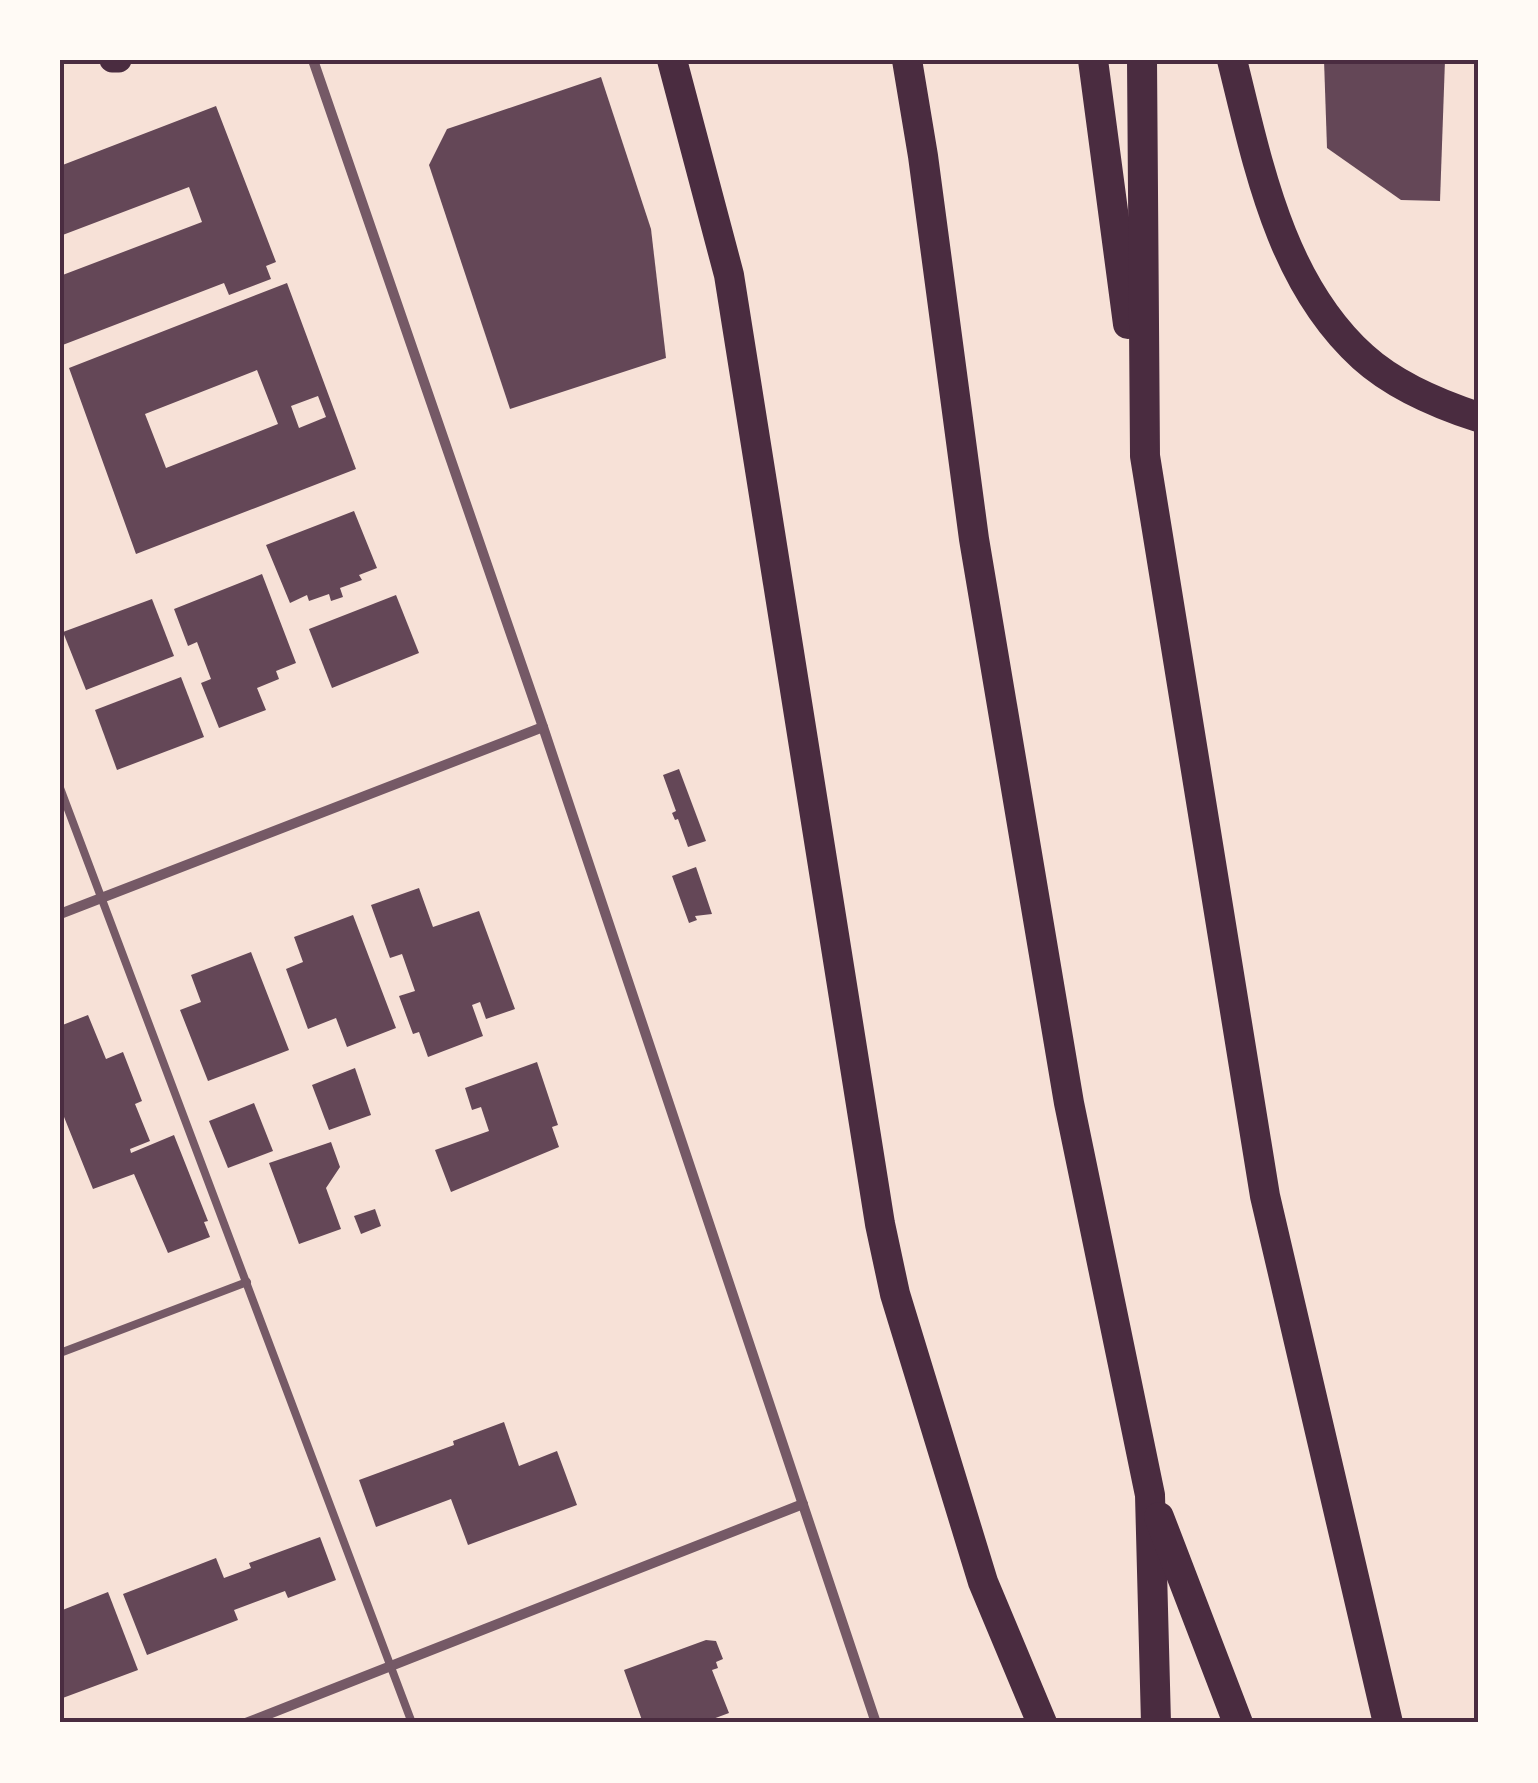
<svg xmlns="http://www.w3.org/2000/svg" width="1538" height="1783" font-family="'PT Sans',sans-serif">
<style>
.building{fill:#644757;fill-rule:evenodd}
.lines{fill:none;stroke-linecap:round;stroke-linejoin:round}
.service{stroke:#755966;stroke-width:8}
.minor{stroke:#755966;stroke-width:10}
.primary{stroke:#4a2c40;stroke-width:25}
.motorway{stroke:#4a2c40;stroke-width:30}
.neatline{fill:none;stroke:#4a2c40;stroke-width:4}
</style>
<rect width="100%" height="100%" fill="#f7e1d7"/>
<!-- building -->
<g class="building">
<polygon points="1324,60 1445,60 1440,201 1401,200 1327,148"/>
<polygon points="601,77 651,229 666,358 510,409 429,165 447,129"/>
<polygon points="216,106 276,262 266,266 271,279 229,295 224,283 60,346 60,276 202,222 189,187 60,236 60,166"/>
<path d="M287,283L356,469L136,554L69,368ZM257,370L278,424L166,468L145,414ZM318,396L326,417L299,428L291,406Z"/>
<polygon points="354,511 377,568 359,575 362,580 340,588 343,597 331,601 329,594 309,601 307,595 290,603 266,545"/>
<polygon points="262,574 296,663 276,671 279,679 257,688 266,710 219,728 201,683 211,679 197,642 188,646 174,609"/>
<polygon points="396,595 419,653 332,688 309,629"/>
<polygon points="152,599 174,656 86,690 63,632"/>
<polygon points="181,677 204,737 117,770 95,710"/>
<polygon points="679,769 706,841 688,847 678,819 675,820 672,813 676,811 663,775"/>
<polygon points="696,867 712,914 695,916 697,920 689,923 672,876"/>
<polygon points="419,888 433,927 479,911 515,1009 486,1019 480,1002 472,1005 483,1036 428,1057 419,1032 413,1034 399,996 415,991 402,954 390,958 371,905"/>
<polygon points="353,915 396,1028 347,1047 336,1018 308,1029 286,969 303,962 294,937"/>
<polygon points="251,952 289,1050 208,1081 180,1010 201,1002 191,975"/>
<polygon points="88,1015 106,1059 123,1052 142,1101 135,1104 150,1141 130,1149 131,1153 174,1135 208,1221 204,1222 210,1237 168,1253 134,1174 93,1189 60,1107 60,1026"/>
<polygon points="537,1062 558,1125 552,1127 559,1147 451,1192 435,1150 489,1131 481,1107 472,1110 465,1088"/>
<polygon points="355,1068 371,1115 329,1130 312,1085"/>
<polygon points="254,1103 273,1151 228,1168 209,1121"/>
<polygon points="331,1142 340,1167 326,1188 341,1229 299,1244 269,1163"/>
<polygon points="375,1209 381,1226 361,1234 354,1216"/>
<polygon points="504,1422 519,1466 557,1451 577,1505 468,1545 451,1499 376,1527 359,1480 454,1445 453,1441"/>
<polygon points="320,1537 336,1580 288,1598 285,1591 234,1610 238,1620 147,1655 123,1594 216,1558 224,1578 251,1568 249,1563"/>
<polygon points="108,1592 138,1670 60,1699 60,1611"/>
<polygon points="706,1640 716,1641 723,1659 716,1662 718,1668 712,1670 729,1713 702,1723 643,1723 624,1670"/>
</g>
<g class="lines">
<!-- service -->
<g class="service">
<polyline points="60,788 412,1723"/>
<polyline points="60,1353 247,1282"/>
</g>
<!-- minor -->
<g class="minor">
<polyline points="313,60 543,727 876,1723"/>
<polyline points="60,914 543,727"/>
<polyline points="246,1723 803,1504"/>
</g>
<!-- primary -->
<polyline class="primary" points="112,60 119,60"/>
<!-- motorway -->
<g class="motorway">
<polyline points="672,60 729,275 880,1224 895,1294 983,1582 1042,1723"/>
<polyline points="907,60 923,156 974,539 1069,1103 1150,1495 1156,1723"/>
<polyline points="1093,60 1128,324"/>
<polyline points="1142,60 1145,456 1265,1196 1388,1723"/>
<path d="M1232,60C1258,164 1280,282 1363,357C1395,386 1438,404 1478,417"/>
<polyline points="1159,1517 1238,1723"/>
</g>
</g>
<!-- border -->
<rect width="1538" height="1783" fill="none" stroke="#fffaf5" stroke-width="125"/>
<rect x="62" y="62" width="1414" height="1658" class="neatline"/>
</svg>
